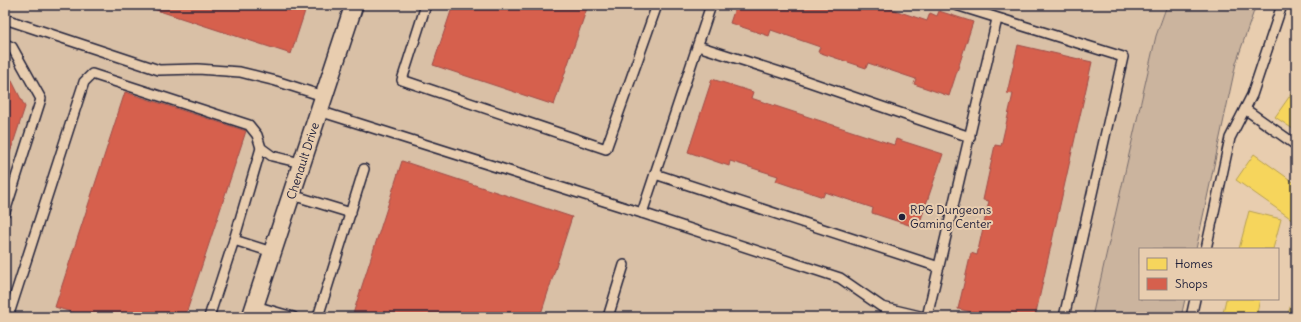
<svg xmlns="http://www.w3.org/2000/svg" width="1301" height="322" font-family="Delius,sans-serif">
<style>
.built{fill:#d9c0a6}
.green{fill:#cbb49e;stroke:#766b6c}
.homes{fill:#f6d55c;stroke:#b69f52}
.shops{fill:#d6604d;stroke:#a04d48}
.lines{fill:none;stroke-linecap:round;stroke-linejoin:round}
.service-casing{stroke:#22223b;stroke-width:12}
.minor-casing{stroke:#22223b;stroke-width:20}
.service{stroke:#e8cdaf;stroke-width:9}
.minor{stroke:#e8cdaf;stroke-width:17}
.poi-dot{fill:#22223b;stroke:#e8cdaf;stroke-width:1.5}
.labels{text-anchor:middle;stroke-width:4;stroke-linejoin:round;paint-order:stroke}
.street-label{font-size:12px;fill:#22223b;stroke:#e8cdaf}
.poi-label{font-size:12px;fill:#22223b;stroke:#e8cdaf;text-anchor:start}
</style>
<rect width="100%" height="100%" fill="#e8cdaf"/>
<filter id="ink" filterUnits="userSpaceOnUse"><feTurbulence type="fractalNoise" baseFrequency=".025" numOctaves="2"/><feDisplacementMap in="SourceGraphic" scale="8" xChannelSelector="R" yChannelSelector="G"/><feConvolveMatrix kernelMatrix="1 2 1 2 8 2 1 2 1" color-interpolation-filters="sRGB"/></filter>
<g filter="url(#ink)">
<!-- built -->
<polygon class="built" points="5,5 1166,5 1156,36 1092,317 5,317"/>
<!-- green -->
<polygon class="green" points="1167,5 1256,5 1236,63 1196,249 1140,249 1140,299 1185,299 1181,317 1092,317 1156,36"/>
<!-- homes -->
<g class="homes">
<polygon points="1296,53 1296,68 1292,66"/>
<polygon points="1294,90 1296,91 1296,131 1275,117"/>
<polygon points="1254,154 1296,184 1296,224 1292,221 1293,220 1236,180"/>
<polygon points="1249,211 1281,219 1273,249 1239,249"/>
<polygon points="1296,288 1296,317 1287,317"/>
<polygon points="1226,299 1260,299 1256,317 1222,317"/>
</g>
<!-- shops -->
<g class="shops">
<polygon points="141,5 307,5 291,54"/>
<polygon points="453,5 588,5 554,105 433,65"/>
<polygon points="736,5 879,5 927,21 930,13 937,16 939,11 973,22 949,96 914,84 916,79 868,63 866,68 818,52 820,47 771,30 769,36 730,23"/>
<polygon points="1018,45 1092,62 1035,317 995,317 958,309 971,253 977,255 989,201 983,200 995,145 1001,146 1013,94 1007,93"/>
<polygon points="5,74 9,75 25,107 5,168"/>
<polygon points="712,79 753,92 751,98 894,145 896,139 943,154 918,228 872,213 873,208 825,192 823,197 776,181 778,176 730,161 729,166 688,152"/>
<polygon points="125,92 246,131 185,317 87,317 55,307"/>
<polygon points="402,161 572,217 540,317 352,317"/>
</g>
<g class="lines">
<defs>
<g id="service">
<polyline points="426,5 402,80 606,149 657,5"/>
<polyline points="956,5 1123,57 1064,317"/>
<polyline points="5,19 159,70 198,69 240,72 276,81 323,96"/>
<polyline points="5,44 12,47 41,99 5,212"/>
<polyline points="698,46 789,75 970,137"/>
<polyline points="1245,109 1296,145"/>
<polyline points="319,111 642,213 711,5"/>
<polyline points="261,148 234,240 272,252"/>
<polyline points="655,174 939,267"/>
<polyline points="292,195 351,213"/>
<polyline points="642,213 840,278 882,307 924,317"/>
<polyline points="1206,249 1230,138 1252,95 1282,5"/>
<polyline points="255,306 293,317"/>
<polyline points="8,317 84,82 92,74 249,125 257,135 261,148 272,156 301,163"/>
<polyline points="209,317 234,240"/>
<polyline points="318,317 364,169"/>
<polyline points="608,317 624,265"/>
<polyline points="927,317 997,19"/>
<polyline points="1191,317 1195,299"/>
</g>
<polyline id="minor" points="251,317 354,5"/>
</defs>
<!-- service casing -->
<use href="#service" class="service-casing"/>
<!-- minor casing -->
<use href="#minor" class="minor-casing"/>
<!-- service -->
<use href="#service" class="service"/>
<!-- minor -->
<use href="#minor" class="minor"/>
</g>
</g>
<!-- markers -->
<circle class="poi-dot" cx="902" cy="217" r="4"/>
<g class="labels">
<!-- street labels -->
<g class="street-label">
<text transform="translate(303 161) rotate(-72)" y="4">Chenault Drive</text>
</g>
<!-- poi labels -->
<g class="poi-label">
<text x="910" y="214">RPG Dungeons<tspan x="910" dy="14">Gaming Center</tspan></text>
</g>
</g>
<!-- margin -->
<rect width="1301" height="322" fill="none" stroke="#e8cdaf" stroke-width="20"/>
<rect x="10" y="10" width="1281" height="302" fill="none" stroke="#22223b" stroke-width="1.5" filter="url(#ink)"/>
<!-- legend -->
<rect x="1139" y="248" width="140" height="52" fill="#e8cdaf" stroke="#998981"/>
<rect x="1147" y="258" width="20" height="12" fill="#f6d55c" stroke="#998981"/>
<text x="1175" y="268" font-size="12" fill="#22223b">Homes</text>
<rect x="1147" y="278" width="20" height="12" fill="#d6604d" stroke="#998981"/>
<text x="1175" y="288" font-size="12" fill="#22223b">Shops</text>
</svg>
